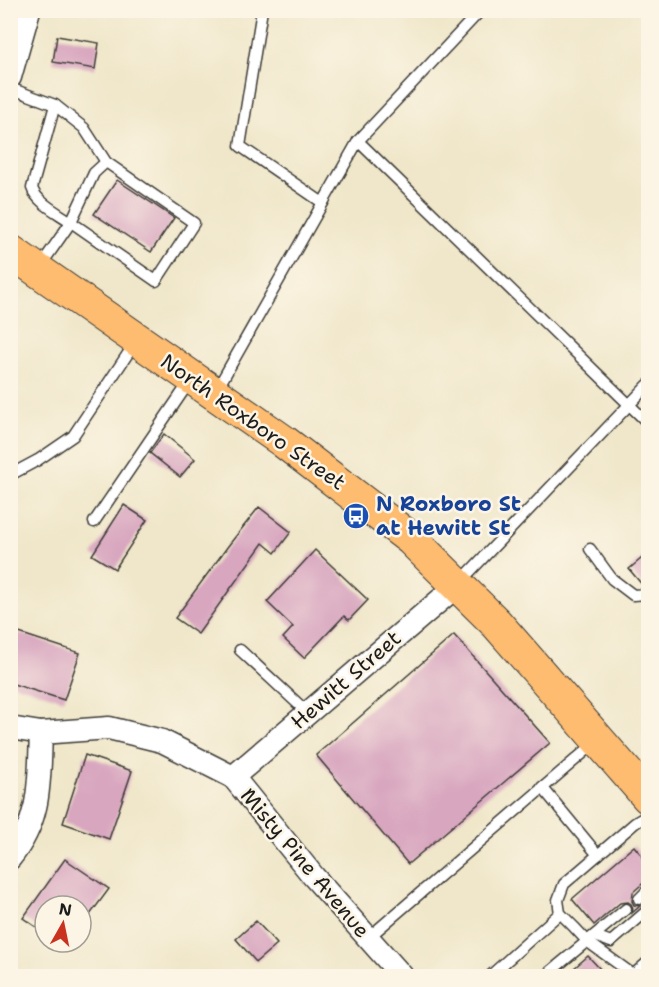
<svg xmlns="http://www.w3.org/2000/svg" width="659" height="987" font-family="'Shantell Sans',sans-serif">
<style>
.building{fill:#d8a6bf}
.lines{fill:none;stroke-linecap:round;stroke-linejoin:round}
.lane-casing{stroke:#3c3a36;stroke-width:13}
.street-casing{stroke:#3c3a36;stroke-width:25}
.primary-casing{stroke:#3c3a36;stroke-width:35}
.lane{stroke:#fff;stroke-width:10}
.street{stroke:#fff;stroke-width:22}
.primary{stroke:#febc70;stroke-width:33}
.labels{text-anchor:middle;stroke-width:5;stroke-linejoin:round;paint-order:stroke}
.street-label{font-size:21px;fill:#1c1c1c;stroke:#fcf5e5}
.transit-label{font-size:21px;font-weight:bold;fill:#164399;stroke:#fcf5e5;text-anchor:start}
</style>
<rect width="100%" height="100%" fill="#fcf5e5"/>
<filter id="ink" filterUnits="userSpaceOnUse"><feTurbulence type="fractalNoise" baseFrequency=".0167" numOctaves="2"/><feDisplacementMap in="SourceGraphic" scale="12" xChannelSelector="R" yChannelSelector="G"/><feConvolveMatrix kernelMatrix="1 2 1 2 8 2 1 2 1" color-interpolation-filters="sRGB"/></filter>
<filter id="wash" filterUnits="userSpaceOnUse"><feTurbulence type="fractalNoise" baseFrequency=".008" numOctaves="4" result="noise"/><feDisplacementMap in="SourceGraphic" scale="24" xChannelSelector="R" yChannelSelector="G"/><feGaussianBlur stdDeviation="1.35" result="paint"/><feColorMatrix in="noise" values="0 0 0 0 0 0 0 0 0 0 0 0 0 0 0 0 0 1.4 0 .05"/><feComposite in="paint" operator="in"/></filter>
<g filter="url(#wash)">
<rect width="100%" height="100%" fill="#f0e7ca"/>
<g id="blocks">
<!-- building -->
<g class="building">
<polygon points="57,36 99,43 95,69 53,62"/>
<polygon points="117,180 174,218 151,252 94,214"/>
<polygon points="164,434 195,459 180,477 150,453"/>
<polygon points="124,505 147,520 115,569 92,555"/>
<polygon points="259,507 291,532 275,553 263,543 198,634 175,618 228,546"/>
<polygon points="315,550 368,600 349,620 344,616 304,658 283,638 293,627 267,602"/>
<polygon points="648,553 648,587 644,587 629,569"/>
<polygon points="10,630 80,653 64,700 10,683"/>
<polygon points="454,635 550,743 408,864 316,755"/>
<polygon points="85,755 132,771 109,839 63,823"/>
<polygon points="634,846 648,863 648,879 633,892 632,901 634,905 640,906 632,913 633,908 631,904 628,902 620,903 594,925 572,899"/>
<polygon points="65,859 109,889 81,927 81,906 45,906 45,933 23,918"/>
<polygon points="256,921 277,944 256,962 236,939"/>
<polygon points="588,956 601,970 594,976 565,976"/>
</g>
</g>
</g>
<g filter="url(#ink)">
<use href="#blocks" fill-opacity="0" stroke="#3c3a36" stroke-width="1.5"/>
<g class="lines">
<defs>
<g id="lane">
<polyline points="262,10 240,146 323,203"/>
<path d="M10,88L55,105L32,188C37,203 59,213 71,222L39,268"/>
<polyline points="55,105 84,128 106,162 194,223 156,281 71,222 94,173 106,162"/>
<polyline points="358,141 648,423"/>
<polyline points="216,391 358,141 481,10"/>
<polyline points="10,475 38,460 73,436 135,343"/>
<polyline points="94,522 190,381"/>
<polyline points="590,549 612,579 633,595 648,594"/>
<polyline points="460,582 648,385"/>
<polyline points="240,650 308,713"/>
<polyline points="542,787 598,855"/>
<polyline points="639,899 648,890"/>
<polyline points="595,936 611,942 648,910"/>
<polyline points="368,938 596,742"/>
<polyline points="633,975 648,962"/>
<polyline points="490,976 560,913"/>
<polyline points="545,976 626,909"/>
<polyline points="635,976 588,942 574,927 560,913 558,900 564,884 635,823 648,815"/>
</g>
<g id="street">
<polyline points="10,77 29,10"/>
<polyline points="10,728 41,733 109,728 162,741 233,777 314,877 402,976"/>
<polyline points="233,777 459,584"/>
<path d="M10,858C42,819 39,781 41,733"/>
</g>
<polyline id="primary" points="10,251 283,441 411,539 497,624 648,797"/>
</defs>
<!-- lane casing -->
<use href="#lane" class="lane-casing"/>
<!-- street casing -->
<use href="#street" class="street-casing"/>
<!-- primary casing -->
<use href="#primary" class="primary-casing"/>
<!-- lane -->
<use href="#lane" class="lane"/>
<!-- street -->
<use href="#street" class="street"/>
<!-- primary -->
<use href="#primary" class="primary"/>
</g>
</g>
<!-- icons -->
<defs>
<symbol id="bus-disc" viewBox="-11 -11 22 22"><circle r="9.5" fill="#1a4fb4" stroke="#fcf5e5"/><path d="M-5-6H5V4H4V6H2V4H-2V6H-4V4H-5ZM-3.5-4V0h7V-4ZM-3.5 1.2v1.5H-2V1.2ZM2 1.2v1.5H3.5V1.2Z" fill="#fff"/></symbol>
</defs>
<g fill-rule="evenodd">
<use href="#bus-disc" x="341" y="501" width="30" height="30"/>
</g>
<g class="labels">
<!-- street labels -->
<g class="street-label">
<text transform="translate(253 422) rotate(35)" y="7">North Roxboro Street</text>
<text transform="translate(346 680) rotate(-41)" y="7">Hewitt Street</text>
<text transform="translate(305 863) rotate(50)" y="7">Misty Pine Avenue</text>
</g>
<!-- transit labels -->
<g class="transit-label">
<text x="376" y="511">N Roxboro St<tspan x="376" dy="24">at Hewitt St</tspan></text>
</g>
</g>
<!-- margin -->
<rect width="659" height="987" fill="none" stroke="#fcf5e5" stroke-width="36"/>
<!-- north arrow -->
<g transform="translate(63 924) rotate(9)"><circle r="28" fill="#fcf5e5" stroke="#a29e95" stroke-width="1.5"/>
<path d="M0-4.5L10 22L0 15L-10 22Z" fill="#c8321e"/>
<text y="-9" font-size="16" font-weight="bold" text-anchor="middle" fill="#1c1c1c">N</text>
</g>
</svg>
